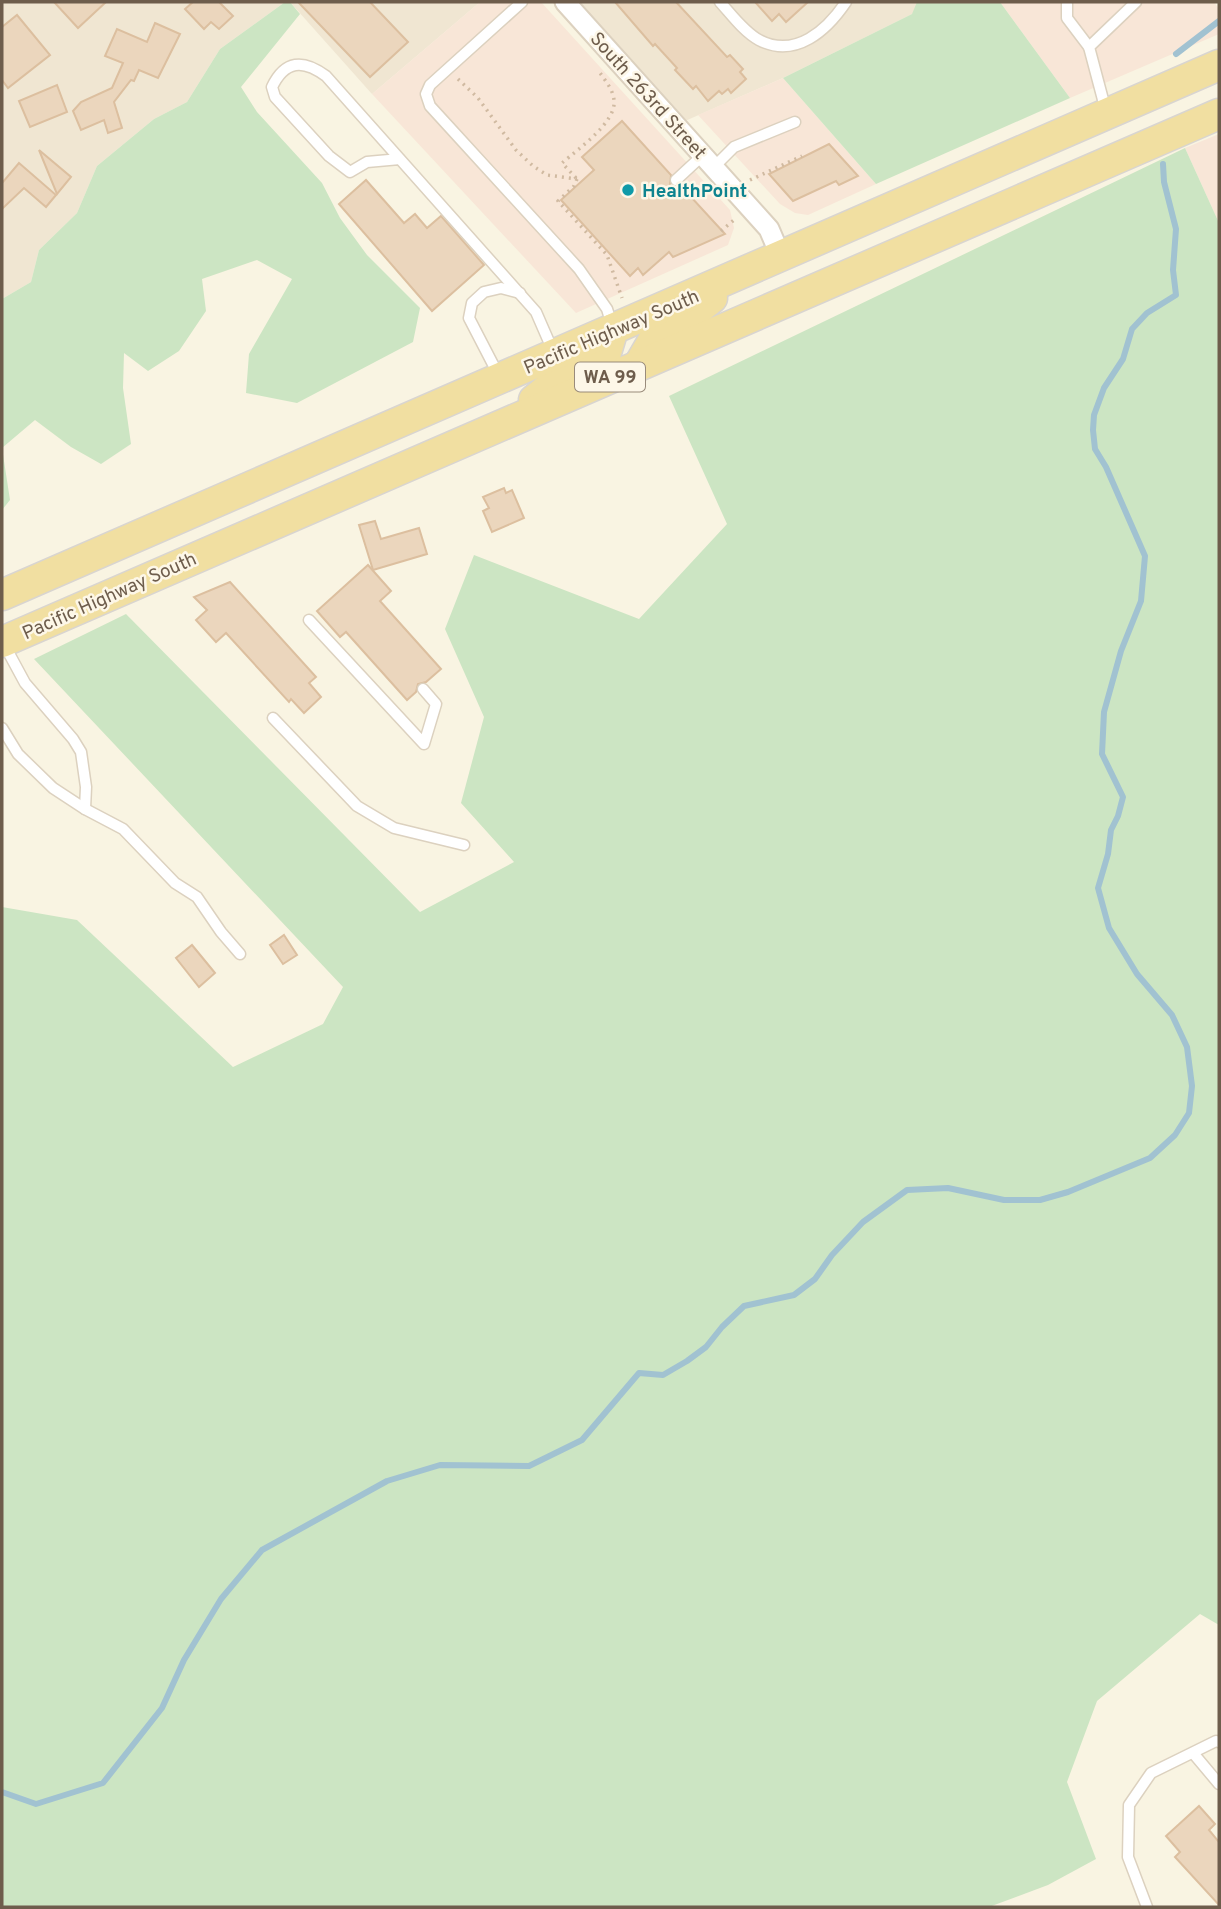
<svg xmlns="http://www.w3.org/2000/svg" width="1221" height="1909" font-family="Overpass,sans-serif">
<style>
.residential{fill:#f0e6d2}
.commercial{fill:#f8e6d7}
.green{fill:#cce5c3}
.lines{fill:none;stroke-linecap:round;stroke-linejoin:round}
.stream{stroke:#a1c2d1;stroke-width:6}
.building{fill:#ebd6bd;stroke:#dcbf9f;stroke-width:2}
.service-casing{stroke:#dcd1bf;stroke-width:13}
.minor-casing{stroke:#dcd1bf;stroke-width:23}
.primary-casing{stroke:#d9d5d0;stroke-width:33}
.path{stroke:#d0baa1;stroke-width:3.5;stroke-dasharray:2 5;stroke-linecap:butt}
.service{stroke:#fff;stroke-width:10}
.minor{stroke:#fff;stroke-width:19}
.primary{stroke:#f1dfa1;stroke-width:30}
.culture-dot{fill:#0f9aa8;stroke:#fdf7e8;stroke-width:2.5}
.labels{text-anchor:middle;stroke-width:5;stroke-linejoin:round;paint-order:stroke}
.shield{fill:#fdf7e8;stroke:#998b7b;stroke-width:2}
.shield-label{font-size:18px;font-weight:bold;fill:#6e5d4c}
.street-label{font-size:19px;fill:#6e5d4c;stroke:#fdf7e8}
.culture-label{font-size:19px;font-weight:bold;fill:#0d838f;stroke:#fdf7e8;text-anchor:start}
</style>
<rect width="100%" height="100%" fill="#f9f4e2"/>
<!-- residential -->
<g class="residential">
<polygon points="2,2 285,2 220,49 187,102 154,119 97,166 77,213 39,250 31,282 2,299"/>
<polygon points="290,2 480,2 372,94"/>
<polygon points="565,2 933,2 912,14 783,78 676,125"/>
</g>
<!-- commercial -->
<g class="commercial">
<polygon points="480,2 541,2 730,210 734,228 728,245 576,313 372,94"/>
<polygon points="1000,2 1214,2 1219,9 1219,34 1070,98"/>
<polygon points="783,78 876,184 808,215 795,213 780,204 698,115"/>
<polygon points="1219,134 1219,223 1185,148"/>
</g>
<!-- green -->
<g class="green">
<polygon points="285,2 290,2 300,14 241,87 257,112 322,183 340,218 367,255 420,308 413,342 297,403 246,393 249,354 292,279 257,260 202,279 206,311 179,351 148,371 124,353 123,388 131,444 101,464 71,447 35,420 2,448 10,500 2,510 2,299 31,282 39,250 77,213 97,166 154,119 187,102 220,49"/>
<polygon points="917,2 1000,2 1070,98 876,184 783,78 912,14"/>
<polygon points="1185,148 1219,223 1219,1625 1200,1614 1097,1701 1067,1782 1096,1859 1048,1885 989,1907 2,1907 2,907 77,920 233,1067 323,1024 343,987 34,659 126,614 420,912 514,862 461,803 484,717 445,629 474,555 639,619 727,524 669,396"/>
</g>
<g class="lines">
<!-- stream -->
<g class="stream">
<polyline points="1176,54 1219,21"/>
<polyline points="2,1792 36,1804 103,1783 162,1708 184,1660 221,1599 262,1550 387,1481 440,1465 529,1466 582,1440 639,1373 663,1375 687,1361 706,1347 722,1327 744,1306 794,1295 815,1279 832,1255 863,1222 907,1190 948,1188 1004,1200 1040,1200 1068,1192 1150,1158 1175,1135 1189,1113 1192,1086 1187,1047 1172,1015 1137,974 1109,928 1098,888 1108,854 1111,830 1118,816 1123,797 1102,754 1104,712 1121,651 1141,601 1145,556 1106,467 1095,449 1093,430 1094,415 1104,388 1123,359 1132,329 1147,313 1176,295 1173,270 1176,229 1164,182 1163,164"/>
</g>
</g>
<!-- building -->
<g class="building">
<polygon points="54,2 106,2 78,28"/>
<polygon points="193,2 219,2 233,16 219,29 211,22 204,29 185,9"/>
<polygon points="298,2 370,2 408,42 370,77"/>
<polygon points="615,2 676,2 727,57 730,55 743,69 740,72 746,79 731,93 728,89 722,94 719,91 708,101 696,86 693,89 675,70 677,68 655,44 653,46"/>
<polygon points="755,2 808,2 786,22 779,14 772,21"/>
<polygon points="17,15 50,55 8,88 2,80 2,27"/>
<polygon points="155,23 180,34 158,78 139,70 134,81 131,80 114,102 122,128 108,133 104,120 81,130 73,111 81,102 112,88 123,63 105,56 117,29 147,42"/>
<polygon points="57,85 67,112 30,127 19,101"/>
<polygon points="622,121 671,175 670,185 674,187 681,186 725,234 673,257 669,252 643,275 638,268 630,276 561,200 594,170 582,157"/>
<polygon points="829,144 858,176 839,185 836,181 793,201 769,174"/>
<polygon points="39,150 71,177 57,194"/>
<polygon points="19,163 56,195 46,207 24,188 2,209 2,183"/>
<polygon points="366,180 404,223 415,214 427,228 441,216 484,265 432,311 339,204"/>
<polygon points="504,488 506,493 512,490 524,518 492,532 483,511 489,508 483,497"/>
<polygon points="375,521 381,539 419,528 427,554 373,570 359,525"/>
<polygon points="368,565 391,591 380,601 441,669 426,682 418,684 416,692 407,700 346,632 340,637 317,611"/>
<polygon points="230,582 316,677 309,683 321,697 304,713 291,699 289,702 226,633 216,642 196,620 207,610 194,597"/>
<polygon points="284,935 297,955 283,964 270,945"/>
<polygon points="192,945 215,973 199,987 176,958"/>
<polygon points="1199,1806 1215,1824 1209,1830 1219,1842 1219,1905 1175,1857 1180,1852 1166,1836"/>
</g>
<g class="lines">
<defs>
<g id="service">
<polyline points="522,2 430,85 426,94 430,106 579,269 607,309 612,325"/>
<path d="M720,2C731,14 744,32 759,40C796,59 827,30 846,2"/>
<polyline points="1067,4 1067,18 1089,47"/>
<polyline points="1106,111 1089,47 1136,2"/>
<path d="M400,159L367,162L350,172L329,156L275,97L272,87C285,60 303,59 326,76L536,312L553,351"/>
<polyline points="714,167 734,147 795,122"/>
<polyline points="676,180 703,155"/>
<polyline points="498,374 469,318 472,303 484,292 501,288 520,293"/>
<polyline points="309,620 424,744 436,704 423,689"/>
<polyline points="5,646 25,683 73,739 81,752 86,787 85,809"/>
<polyline points="273,718 357,806 394,828 464,845"/>
<polyline points="2,728 18,754 53,788 85,809 123,829 175,883 197,897 221,932 240,954"/>
<polyline points="1193,1753 1219,1784"/>
<polyline points="1147,1907 1128,1857 1129,1805 1151,1773 1216,1741 1219,1742"/>
</g>
<polyline id="minor" points="565,2 769,229 781,257"/>
<g id="primary">
<polyline points="639,365 657,334 679,324 712,298"/>
<polyline points="534,400 567,373 605,356 613,329"/>
<polyline points="2,595 1219,65"/>
<polyline points="2,642 1219,114"/>
</g>
</defs>
<!-- service casing -->
<use href="#service" class="service-casing"/>
<!-- minor casing -->
<use href="#minor" class="minor-casing"/>
<!-- primary casing -->
<use href="#primary" class="primary-casing"/>
<!-- path -->
<g class="path">
<polyline points="458,79 478,98 516,150 533,166 547,175 577,179"/>
<path d="M576,178L562,163C578,149 617,122 614,100C613,89 604,79 598,70"/>
<polyline points="577,179 574,186 558,201 607,255 622,298"/>
<polyline points="750,180 802,156"/>
<polyline points="721,231 734,220"/>
</g>
<!-- service -->
<use href="#service" class="service"/>
<!-- minor -->
<use href="#minor" class="minor"/>
<!-- primary -->
<use href="#primary" class="primary"/>
</g>
<!-- markers -->
<circle class="culture-dot" cx="628" cy="190" r="7"/>
<g class="labels">
<!-- shield labels -->
<rect class="shield" x="575" y="362.5" width="70" height="29" rx="5"/>
<g class="shield-label">
<text x="610" y="383">WA 99</text>
</g>
<!-- street labels -->
<g class="street-label">
<text transform="translate(649 95) rotate(48)" y="7">South 263rd Street</text>
<text transform="translate(611 331) rotate(-23)" y="7">Pacific Highway South</text>
<text transform="translate(109 595) rotate(-24)" y="7">Pacific Highway South</text>
</g>
<!-- culture labels -->
<g class="culture-label">
<text x="642" y="197">HealthPoint</text>
</g>
</g>
<!-- border -->
<rect width="1221" height="1909" fill="none" stroke="#6e5d4c" stroke-width="7"/>
</svg>
